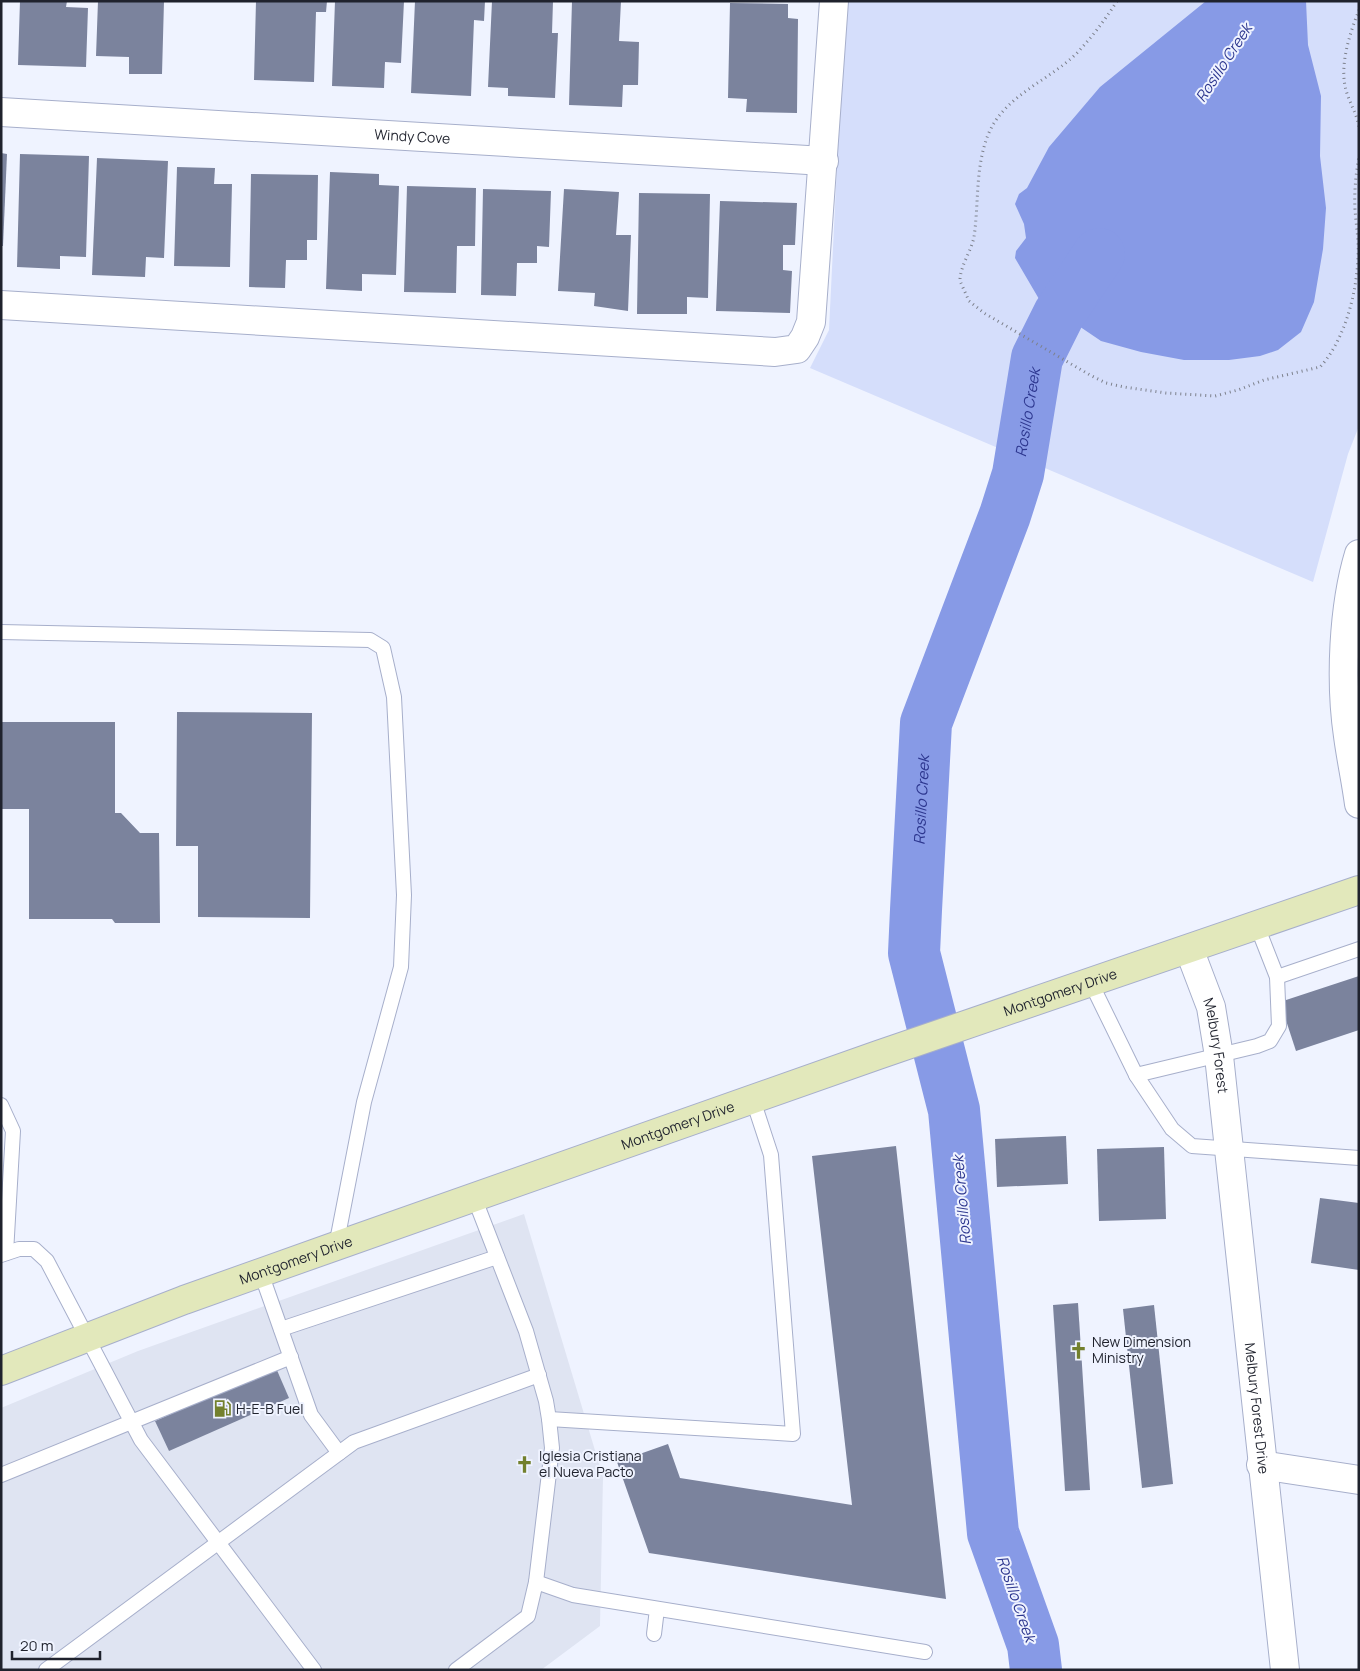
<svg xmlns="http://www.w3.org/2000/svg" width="1360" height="1671" font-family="Manrope,sans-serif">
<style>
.built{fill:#dfe4f2}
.green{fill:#d5defb}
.water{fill:#879ae6}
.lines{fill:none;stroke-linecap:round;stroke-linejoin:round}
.river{stroke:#879ae6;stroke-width:52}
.building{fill:#7b839d}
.service-casing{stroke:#a7afcb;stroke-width:16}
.minor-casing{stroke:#a7afcb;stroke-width:30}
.secondary-casing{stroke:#a7afcb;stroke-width:30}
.path{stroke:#7d818c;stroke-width:3;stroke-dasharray:1 4;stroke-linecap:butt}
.service{stroke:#fff;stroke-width:14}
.minor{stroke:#fff;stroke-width:28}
.secondary{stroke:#e2e8bb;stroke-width:28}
.labels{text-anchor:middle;stroke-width:4;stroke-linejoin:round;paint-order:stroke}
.street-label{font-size:14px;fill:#1f222d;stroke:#eff3ff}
.poi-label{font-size:14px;fill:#1f222d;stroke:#eff3ff;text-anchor:start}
.water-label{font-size:15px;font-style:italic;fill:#2d378f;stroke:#eff3ff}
</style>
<rect width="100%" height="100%" fill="#eff3ff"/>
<!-- built -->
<polygon class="built" points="524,1214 603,1477 600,1626 541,1670 1,1670 1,1408 138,1351"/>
<!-- green -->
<polygon class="green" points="845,1 1359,1 1359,426 1348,454 1313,582 810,368 829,330"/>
<!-- water -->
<polygon class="water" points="1206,1 1306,1 1308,45 1321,96 1320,156 1326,208 1323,249 1314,302 1301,332 1278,350 1260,356 1229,360 1184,360 1141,352 1101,341 1039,299 1015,258 1016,251 1026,238 1024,224 1015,204 1019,194 1027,188 1049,147 1100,87"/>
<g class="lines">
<!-- river -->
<path class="river" id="s1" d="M1036,1670L1033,1645L993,1533L954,1110L914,953L916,910L926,723L1005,515L1018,474L1037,358L1059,314L1099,254"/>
</g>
<!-- building -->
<g class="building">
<polygon points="20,1 67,1 66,7 88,8 86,67 18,65"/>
<polygon points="98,1 164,1 162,74 129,74 129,57 96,56"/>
<polygon points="256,1 327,1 326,12 316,12 314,82 254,80"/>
<polygon points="335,1 404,1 401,63 385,62 384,88 332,86"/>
<polygon points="415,1 485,1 484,21 474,20 471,96 411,93"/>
<polygon points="492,1 553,1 552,33 558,33 555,98 508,96 508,88 488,87"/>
<polygon points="572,1 621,1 619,41 639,42 638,85 623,85 622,107 569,105"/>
<polygon points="730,3 788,4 788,18 798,19 797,113 746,112 747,99 728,98"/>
<polygon points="1,153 7,154 3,246 1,246"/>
<polygon points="20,154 89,156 86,257 60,256 60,269 17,267"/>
<polygon points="97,158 168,161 164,258 146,257 145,277 92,275"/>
<polygon points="177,167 215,168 214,184 232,184 230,267 174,266"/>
<polygon points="330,172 379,174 379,185 399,186 396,275 362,274 362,291 326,289"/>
<polygon points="251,174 318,175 317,240 307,240 307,260 286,260 285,288 249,287"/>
<polygon points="407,186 476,188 475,246 457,246 456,293 404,292"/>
<polygon points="483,189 551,191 549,247 537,246 537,263 517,263 516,296 481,295"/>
<polygon points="564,189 619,192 616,235 631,235 628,311 594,306 595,293 558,291"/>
<polygon points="639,193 710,194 708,298 687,297 687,314 637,314"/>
<polygon points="720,201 797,203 795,245 783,245 783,270 792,271 790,313 716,311"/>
<polygon points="177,712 312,713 310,918 198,917 198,846 176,846"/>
<polygon points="1,722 115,722 115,813 121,813 140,833 159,833 160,923 115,923 112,919 29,919 29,809 1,809"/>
<polygon points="1359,976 1359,1030 1296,1051 1280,1002"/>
<polygon points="1066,1136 1068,1184 997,1187 995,1139"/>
<polygon points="896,1146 946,1599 649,1553 617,1462 668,1444 680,1478 852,1505 812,1156"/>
<polygon points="1164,1147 1166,1219 1099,1221 1097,1149"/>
<polygon points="1320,1198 1359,1203 1359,1270 1311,1263"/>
<polygon points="1078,1303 1090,1490 1065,1491 1053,1305"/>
<polygon points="1154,1305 1173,1484 1142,1488 1123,1309"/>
<polygon points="276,1368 289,1398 169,1451 155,1421"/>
</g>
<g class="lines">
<defs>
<g id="service">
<polyline points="1,632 370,640 383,648 394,697 404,895 401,967 364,1102 336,1246"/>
<polyline points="1277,977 1359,949"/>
<polyline points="1091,983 1136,1075 1257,1046 1270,1041 1279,1026 1277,977 1257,926"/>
<polyline points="1136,1075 1172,1129 1192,1146 1359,1158"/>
<polyline points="1,1105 13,1131 6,1253"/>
<polyline points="1,1255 19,1249 34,1249 47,1261 141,1440 314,1670"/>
<polyline points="261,1273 311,1415 339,1453"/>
<polyline points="281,1329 497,1257"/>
<polyline points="549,1419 793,1434 771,1155 753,1100"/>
<polyline points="1,1475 291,1357"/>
<polyline points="536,1582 573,1595 925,1652"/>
<polyline points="654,1634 657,1609"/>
<polyline points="46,1670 354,1442 539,1375"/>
<polyline points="456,1670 528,1616 536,1582 552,1448 549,1419 546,1401 526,1331 474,1197"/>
</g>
<g id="minor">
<path id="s2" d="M1,112L824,161"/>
<polyline points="1,305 775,352 797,349 805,337 811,322 834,1"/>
<path d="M1359,554C1343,607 1340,682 1348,736C1351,759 1356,781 1359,804"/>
<path id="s3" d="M1189,949L1211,1007L1219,1056L1285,1670"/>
<polyline points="1261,1465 1359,1480"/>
</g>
<g id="secondary">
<path id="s4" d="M1,1371L184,1300L336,1246L878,1055L1359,890"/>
</g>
</defs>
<!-- service casing -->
<use href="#service" class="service-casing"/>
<!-- minor casing -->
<use href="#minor" class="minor-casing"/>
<!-- secondary casing -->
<use href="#secondary" class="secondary-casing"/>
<!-- path -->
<g class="path">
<path d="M1117,1C1105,20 1092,37 1077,53C1049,81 1004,95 988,135C975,168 979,203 974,237C971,252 960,266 960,281L969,301L984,313L1090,375L1106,383L1124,387L1166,393L1215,396L1238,390L1264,380L1320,367C1345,340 1357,292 1358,256C1359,240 1356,225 1355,209C1354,191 1356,174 1359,156"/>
<path d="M1359,10C1350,33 1339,65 1346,90C1349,102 1357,114 1359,127"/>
</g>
<!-- service -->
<use href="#service" class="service"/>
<!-- minor -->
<use href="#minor" class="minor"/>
<!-- secondary -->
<use href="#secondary" class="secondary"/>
</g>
<!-- icons -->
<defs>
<symbol id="church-bare" viewBox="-9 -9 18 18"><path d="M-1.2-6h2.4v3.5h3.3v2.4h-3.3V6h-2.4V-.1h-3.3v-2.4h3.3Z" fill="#73802d" stroke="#eff3ff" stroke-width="2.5" paint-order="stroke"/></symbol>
<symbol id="fuel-bare" viewBox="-9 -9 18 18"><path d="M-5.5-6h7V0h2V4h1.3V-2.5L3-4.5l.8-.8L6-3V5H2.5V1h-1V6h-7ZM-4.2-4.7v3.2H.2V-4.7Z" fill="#73802d" stroke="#eff3ff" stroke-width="2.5" paint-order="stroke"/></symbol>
</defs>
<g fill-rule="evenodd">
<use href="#church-bare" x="1066" y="1338" width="25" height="25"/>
<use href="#fuel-bare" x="210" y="1396" width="25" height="25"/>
<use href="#church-bare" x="512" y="1452" width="25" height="25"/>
</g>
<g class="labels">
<!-- street labels -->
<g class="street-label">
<text dy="5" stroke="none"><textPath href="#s2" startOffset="412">Windy Cove</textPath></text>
<text dy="5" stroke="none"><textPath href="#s4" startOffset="1125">Montgomery Drive</textPath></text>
<text dy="5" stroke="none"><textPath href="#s3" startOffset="101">Melbury Forest</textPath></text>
<text dy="5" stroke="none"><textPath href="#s4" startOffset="720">Montgomery Drive</textPath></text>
<text dy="5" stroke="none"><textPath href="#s4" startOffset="315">Montgomery Drive</textPath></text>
<text dy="5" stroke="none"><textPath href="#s3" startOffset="466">Melbury Forest Drive</textPath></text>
</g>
<!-- poi labels -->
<g class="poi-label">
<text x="1092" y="1347">New Dimension<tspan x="1092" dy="16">Ministry</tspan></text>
<text x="236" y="1414">H-E-B Fuel</text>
<text x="539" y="1461">Iglesia Cristiana<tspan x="539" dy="16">el Nueva Pacto</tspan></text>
</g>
<!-- water labels -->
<g class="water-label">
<text transform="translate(1224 63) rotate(-57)" y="5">Rosillo Creek</text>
<text dy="5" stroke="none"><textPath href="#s1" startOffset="1289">Rosillo Creek</textPath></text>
<text dy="5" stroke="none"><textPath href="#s1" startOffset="884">Rosillo Creek</textPath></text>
<text transform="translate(962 1200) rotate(-95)" y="5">Rosillo Creek</text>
<text transform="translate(1016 1599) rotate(71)" y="5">Rosillo Creek</text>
</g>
</g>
<!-- border -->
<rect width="1360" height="1671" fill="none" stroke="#1f222d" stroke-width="5"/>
<!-- scale -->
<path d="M12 1651v8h88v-8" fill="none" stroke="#1f222d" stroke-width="2.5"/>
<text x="20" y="1651" font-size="15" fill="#1f222d" stroke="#eff3ff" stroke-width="4" paint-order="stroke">20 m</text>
</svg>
